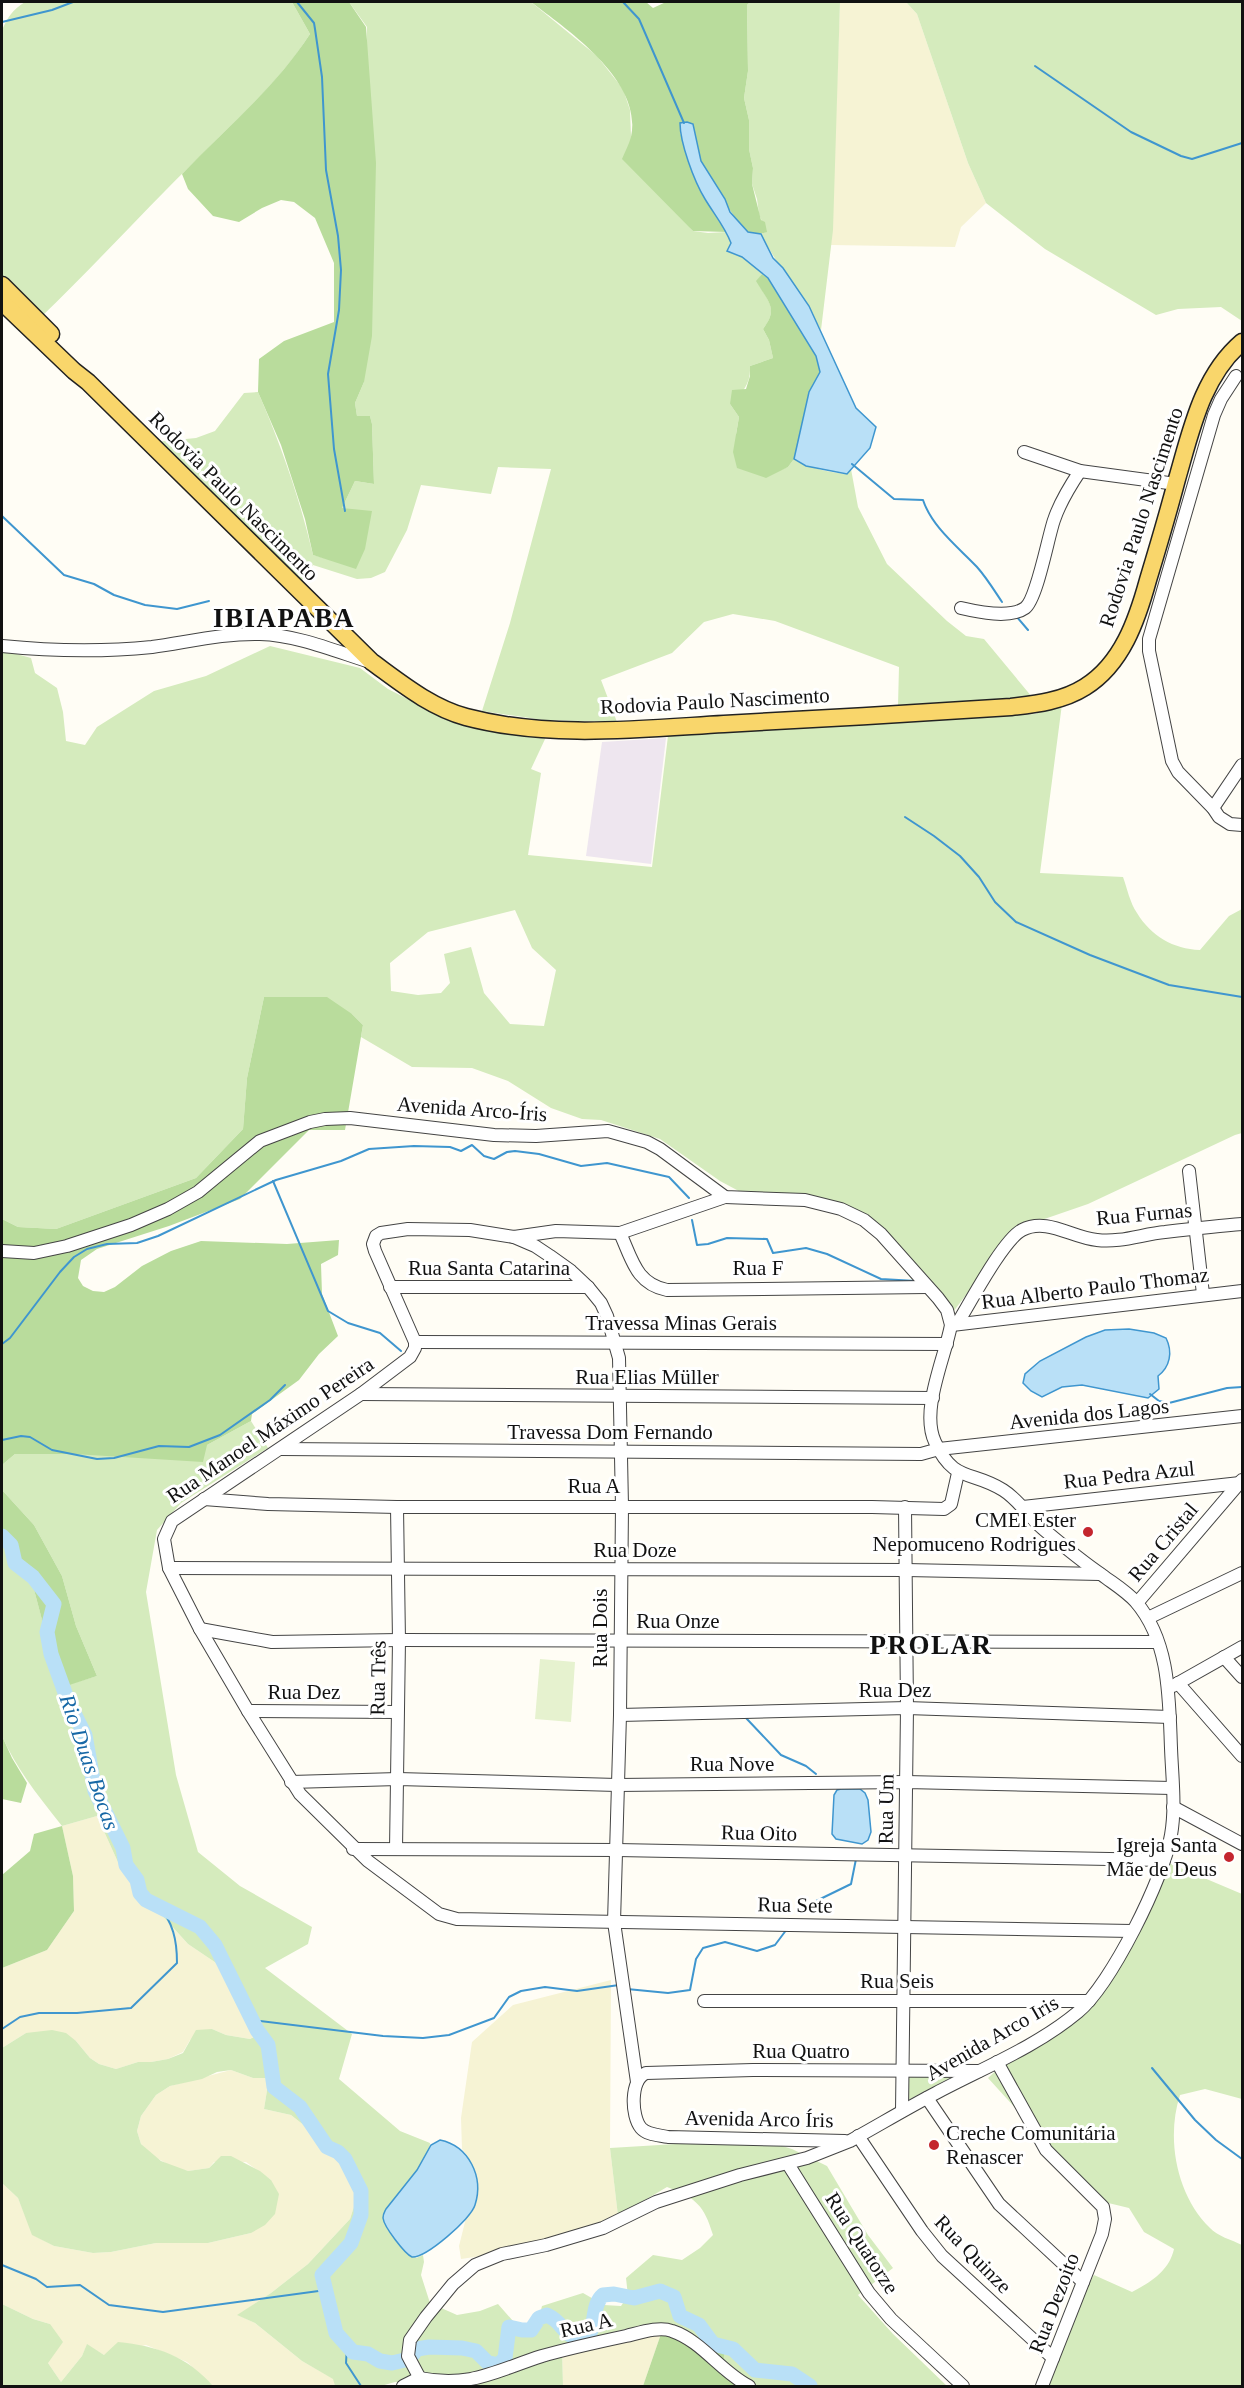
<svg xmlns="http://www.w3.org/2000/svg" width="1244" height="2388" font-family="'Times New Roman',serif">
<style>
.industrial{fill:#eee6ef}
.farmland{fill:#f6f3d4}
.green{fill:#d5ebbd;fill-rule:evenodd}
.forest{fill:#b9dc9c}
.pitch{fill:#e6f2cf}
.water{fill:#b9e0f7;stroke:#3f96cf;stroke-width:1.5}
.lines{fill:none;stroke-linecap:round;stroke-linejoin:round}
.stream{stroke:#3f96cf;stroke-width:2}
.river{stroke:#b9e0f7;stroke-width:15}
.minor-casing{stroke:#444;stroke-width:14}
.major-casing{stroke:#222;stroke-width:19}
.minor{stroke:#fff;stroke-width:12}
.major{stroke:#f9d66b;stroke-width:16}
.poi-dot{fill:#c4262e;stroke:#fff;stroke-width:2}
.labels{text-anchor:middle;stroke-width:6;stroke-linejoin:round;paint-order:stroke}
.street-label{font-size:21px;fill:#111;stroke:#fff}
.poi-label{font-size:21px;fill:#111;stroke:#fff;text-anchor:end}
.water-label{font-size:22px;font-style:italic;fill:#1768a6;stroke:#fff}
.district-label{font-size:27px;font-weight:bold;letter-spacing:1.5px;fill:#111;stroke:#fff}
</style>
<rect width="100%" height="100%" fill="#fffdf5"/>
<!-- industrial -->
<polygon class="industrial" points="666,738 651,864 586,856 602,742"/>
<!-- farmland -->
<g class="farmland">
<polygon points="840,2 906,2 917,14 968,163 986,203 961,227 955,247 831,245"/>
<polygon points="97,1816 122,1871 188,1944 231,1973 264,2032 250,2039 226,2035 212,2029 190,2040 183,2052 168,2059 151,2062 138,2062 116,2069 99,2064 90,2058 76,2041 26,2033 2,2048 2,1968 47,1950 74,1911 73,1876 62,1826"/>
<polygon points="611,1980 610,2148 618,2216 556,2245 461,2259 459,2246 466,2218 471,2213 478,2183 467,2155 462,2149 461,2118 472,2042 513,2005"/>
<polygon points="231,2070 253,2078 269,2078 264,2109 291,2115 330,2146 361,2185 350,2219 308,2264 271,2293 238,2315 255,2323 302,2361 334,2379 335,2386 213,2386 187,2362 146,2345 104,2355 87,2345 82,2356 61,2382 48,2363 50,2324 33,2319 2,2304 2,2183 18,2198 33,2235 54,2246 93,2253 111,2252 156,2243 208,2243 251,2233 271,2180 246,2162 214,2162 209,2168 188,2171 174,2168 150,2154 141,2144 137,2131 141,2116 156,2095 170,2086"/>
<polygon points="646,2324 662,2331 643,2386 563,2386 562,2348 578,2341"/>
</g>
<!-- green -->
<g class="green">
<path d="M25,2H292L310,34C280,81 239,117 200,156C145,210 94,266 39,319L2,283V30C8,17 12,10 25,2Z"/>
<path d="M349,2H531L597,56L623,89L630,110L631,136L683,219L693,231L708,233L727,232L731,244L727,251L742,257L762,274L757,281C768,302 779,308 763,329L769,340L773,358L750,366C751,384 743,392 730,404L739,417L736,434L780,470L788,467L794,459C811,469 828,472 847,474L851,469L858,507L887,564L947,621L966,636L984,639L1032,697L898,705L899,667L775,621L733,614L704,622L672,653L601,680L617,722L543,720L482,711L510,623L551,469L498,467L491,494L421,485L407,530L385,572L371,578L357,579L313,565L300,583L155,442L196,438L215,431L244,393L258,392C281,445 300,499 313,555L332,560L353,510L342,508L355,481L374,484L372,424L370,416H357L355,403L364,382L367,27Z"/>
<path d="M750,2H840L833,230L821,330C803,295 778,268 761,234L766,232L759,214L757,199L752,184L753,168L749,149V120L744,98L748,71L747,5Z"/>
<polygon points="906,2 1242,2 1242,321 1221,307 1178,309 1156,315 1045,249 986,203 968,163 917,14"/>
<path d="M270,646L360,668L388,689L435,713L546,737L531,769L541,773L528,855L652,867L668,736L721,730L1035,714L1062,704L1040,873L1123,877C1127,888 1130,903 1137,913C1151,936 1173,949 1200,950L1229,916L1242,909V1133L1235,1135L1088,1204L1027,1225L997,1254L950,1316L915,1283L866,1225L813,1202L750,1197L720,1181L660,1139L601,1120L582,1119L551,1108L508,1081L472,1068L412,1067L361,1037L363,1025L352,1014L264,997L247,1078L243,1129L196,1178L56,1229L18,1227L2,1219V650L31,658L35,673L57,688L63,712L66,741L85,745L97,727L154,691L206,676ZM515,910L532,948L556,970L544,1026L510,1024L484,993L471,947L444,954L450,983L441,993L418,995L391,991L390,963L428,932Z"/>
<path d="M251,1421L268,1448L181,1503L157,1530L146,1592L176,1775L198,1852L240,1886L312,1927L308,1944L265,1968L352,2034L339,2079L400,2131L430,2143C430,2161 398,2194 386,2209L383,2220L416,2258L423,2255L424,2262L421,2275L430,2303L457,2315L480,2311L498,2304L520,2329L537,2325L542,2306L583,2293L604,2305L621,2306L628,2296L626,2278L653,2255L682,2260L700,2248L713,2235C704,2205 696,2198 667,2187L618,2216L610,2148L759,2139L792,2149L827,2166L868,2235L893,2268L858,2295L893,2334L947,2386H739L694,2345L646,2324L578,2341L562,2348L563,2386H412L420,2385L395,2382L381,2386H335L333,2379L302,2361L255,2323L237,2315L271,2293L308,2264L350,2219L361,2185L330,2146L291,2115L264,2109L269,2078H253L231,2070L217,2072L202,2079L170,2086L156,2095L141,2116L137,2131L141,2144L161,2161L188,2171L209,2168L221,2156H231L260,2171L271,2180L279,2194L275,2214L265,2225L251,2233L208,2243H156L111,2252L93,2253L54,2246L32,2235L18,2198L2,2183V2048L26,2033L52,2030L66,2033L76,2041L90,2058L99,2064L116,2069L138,2062H151L168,2059L183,2053L196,2030L212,2029L226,2035L250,2039L264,2032L231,1973L188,1944L122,1871L97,1816L62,1826C39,1797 17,1770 2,1736V1545L32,1582L60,1687L97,1676L76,1626L62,1576L34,1525L2,1490V1465L15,1454H74L207,1445Z"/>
<path d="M1164,1861L1242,1894V2099L1205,2089L1180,2095C1166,2138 1176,2195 1210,2228C1217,2236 1232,2240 1242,2245V2386H1043L1050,2350L1094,2275L1132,2292C1151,2282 1169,2271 1174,2249L1144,2232L1129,2208L1100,2201L988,2078L1002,2065L1089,2000L1108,1979Z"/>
<polygon points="958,2074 906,2101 906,2081 909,2076"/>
<path d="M2,2304L33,2319L50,2324L63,2342L48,2363L61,2382L82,2356L87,2344L104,2355L118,2342C157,2346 187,2356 213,2386H2Z"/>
</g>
<!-- forest -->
<g class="forest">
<path d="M292,2H349L366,27L376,163L372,336L364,382L355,403L357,416H370L372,424L374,484L355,481L342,508L372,511L365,549L356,569L313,555L305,519L281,445L258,392L259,359L284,341L334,322V263L315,218L294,202L281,200L262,208L239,222L213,216L188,189L182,174C226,128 275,88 310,34Z"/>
<path d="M531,2H646L653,8L666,2H750L747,5L748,71L744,98L749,120V149L753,168L752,184L761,220L765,222L767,232C762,234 753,235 748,232C739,228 707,173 701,161C696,150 695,136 693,124L680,132L693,174L704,197L727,232L693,231L622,159C625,152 629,144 631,137C643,81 569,31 531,2Z"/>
<path d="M762,274L768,278L816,356L820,372L809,392L794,459L788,467L766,478L737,468L733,452L739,417L730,404L732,390L746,389L750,376V366L773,358L769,340L763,329C779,308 768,302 756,281Z"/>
<polygon points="264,997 327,997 352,1014 363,1025 345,1130 309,1130 240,1199 169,1226 97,1249 81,1260 78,1278 83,1286 93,1291 104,1292 115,1287 142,1266 171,1251 201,1241 287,1244 339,1240 338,1255 321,1264 322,1294 338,1336 319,1354 299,1380 252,1414 251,1421 207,1445 203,1462 74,1454 15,1454 2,1465 2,1219 18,1227 56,1229 196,1178 243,1129 247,1078"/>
<polygon points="2,1490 34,1525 62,1576 76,1626 97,1676 60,1688 32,1582 2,1545"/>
<polygon points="2,1736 12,1758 27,1783 21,1803 2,1799"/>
<polygon points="62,1826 73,1876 74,1911 47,1950 2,1968 2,1875 30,1851 34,1834"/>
<polygon points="662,2331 694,2345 713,2343 725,2347 722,2373 739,2386 643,2386"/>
</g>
<!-- pitch -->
<polygon class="pitch" points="540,1659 575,1662 571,1722 535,1719"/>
<!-- water -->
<g class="water">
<path d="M687,122L693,124L701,161L725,199L730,212L748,232L761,234L773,258L783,268L809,306L856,408L876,427L870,448L847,474L806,466L794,459L809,392L820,372L816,356L768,278L742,257L727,251L731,243C725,227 714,214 705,199C694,181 680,143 680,123Z"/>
<path d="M1129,1329L1154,1333L1166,1338C1173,1352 1170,1367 1158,1376L1159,1389L1148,1398L1082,1385L1062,1387L1042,1397L1031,1391L1023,1383L1025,1374L1040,1361L1086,1337L1105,1330Z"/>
<polygon points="841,1789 860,1789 865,1793 868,1800 871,1832 868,1840 862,1844 836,1839 832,1834 834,1795 837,1790"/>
<path d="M440,2140C469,2146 484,2177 475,2205C471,2219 426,2258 412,2257C405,2254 384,2227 383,2218C383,2214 384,2213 386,2209L417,2170L431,2145Z"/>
</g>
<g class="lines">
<!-- stream -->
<g class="stream">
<polyline points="297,2 314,23 315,29 322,77 326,170 338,236 341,270 339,310 328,374 334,449 345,511"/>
<polyline points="623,2 639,19 684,123"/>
<polyline points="2,22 52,10 73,2"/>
<polyline points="1035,66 1131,132 1181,156 1192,159 1242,143"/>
<path d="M852,464L894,499L923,500C932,527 958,547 977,567C986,577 994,590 1002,602"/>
<polyline points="2,516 64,575 94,584 114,595 145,605 177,609 209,601"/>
<polyline points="1016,616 1028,630"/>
<polyline points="905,817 934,836 960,856 979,877 995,902 1016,922 1090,955 1169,985 1242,997"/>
<polyline points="273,1181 328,1311 348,1323 380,1333 401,1351"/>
<polyline points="692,1220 697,1245 708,1244 727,1238 767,1239 773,1253 806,1248 827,1254 881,1279 916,1281"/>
<polyline points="2,1344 10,1338 60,1272 74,1257 87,1249 107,1244 137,1243 158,1236 276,1180 341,1161 369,1149 414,1146 450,1147 461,1151 472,1145 484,1156 494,1159 507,1152 515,1151 539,1154 581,1166 607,1163 669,1177 689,1198"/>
<polyline points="1150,1394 1159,1401 1169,1403 1227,1388 1242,1387"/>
<polyline points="2,1440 21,1436 30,1437 52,1450 97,1459 114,1458 159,1446 189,1447 220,1435 270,1400 285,1385"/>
<polyline points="746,1718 781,1755 806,1766 816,1774"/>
<polyline points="803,1911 810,1904 851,1884 856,1859"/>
<polyline points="627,1989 668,1993 690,1990 696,1959 703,1948 725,1942 757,1951 775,1945 787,1929"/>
<polyline points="252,2020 383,2036 423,2038 449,2035 494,2018 509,1997 521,1991 545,1987 577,1991 619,1985"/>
<path d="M2,2029L20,2017L39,2013H77L131,2008L177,1963C177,1940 173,1922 158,1905"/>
<polyline points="1152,2068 1195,2120 1216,2140 1242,2159"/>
<polyline points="2,2265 36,2279 47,2287 80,2285 109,2305 163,2312 326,2290"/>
<polyline points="347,2346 346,2363 361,2386"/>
</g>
<!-- river -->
<path class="river" d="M2,1536L11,1545L15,1563L33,1577L54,1604L47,1632L51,1654L68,1701L85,1735L95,1791L123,1848L126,1865L137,1880L140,1893L146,1900L200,1927L215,1945L257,2030L268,2045L274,2087L300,2107L327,2147L338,2152L345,2159L361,2191V2215L351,2243L322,2275L336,2333L353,2352L368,2354L380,2361L392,2363L409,2359L417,2349L429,2347L462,2348L476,2351L488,2363L499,2365L505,2358L509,2327L522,2330H531L539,2318L547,2315C565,2323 560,2335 584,2340C598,2330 590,2306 603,2295L614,2294L634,2298L660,2291L674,2297L680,2316L699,2325L713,2344L733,2349L755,2370L792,2374L810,2386"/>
<defs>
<g id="minor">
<polyline points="1236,376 1221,399 1214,415 1149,639 1149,651 1172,761 1178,772 1213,808 1219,817 1230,824 1242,825"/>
<polyline points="1024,452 1080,471 1176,484"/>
<path d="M961,608C978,612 1010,619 1025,608C1037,599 1048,537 1054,520C1060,502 1070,486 1080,471"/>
<path d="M2,646C51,651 102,652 152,647C188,642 224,633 260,634C297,635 335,651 370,662"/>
<polyline points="1213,808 1242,765"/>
<polyline points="1189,1171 1203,1294"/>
<polyline points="725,1197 620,1233 556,1231 514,1237 470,1230 408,1229 381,1233 376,1236 373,1244 375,1251 415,1342 415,1348 410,1357 361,1394 172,1521 164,1539 169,1568 200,1629 248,1711 300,1794 368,1861 439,1914 457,1919 1132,1931"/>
<path d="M620,1233C632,1259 636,1284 667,1290L927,1287"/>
<polyline points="514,1237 535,1246 550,1256 571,1271 588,1287 601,1303 607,1316 619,1358 622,1506 620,1715 614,1922 637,2082"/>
<path d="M2,1251L34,1253L67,1246L131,1225L168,1209L198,1192L260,1141L310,1122L325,1119L350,1118L494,1135L536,1136L608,1131L647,1142L660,1149L725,1197L805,1200L841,1209L864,1220L881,1234L938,1298L947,1310L951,1325C945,1358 920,1410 935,1442C954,1483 971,1470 1003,1490C1019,1500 1028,1516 1042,1528C1061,1544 1081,1561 1102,1575C1114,1584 1126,1591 1136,1602C1170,1642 1169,1698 1171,1748C1172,1776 1176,1807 1171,1835C1164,1878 1111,1984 1078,2012C1036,2047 983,2068 936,2093C907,2108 879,2125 850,2141L807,2158L740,2175L656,2202L603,2228L546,2245L502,2254L475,2265L453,2284L426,2317L410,2340L408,2356L424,2386"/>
<polyline points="390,1287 588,1287"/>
<path d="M957,1324C970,1303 1003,1240 1022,1230C1047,1217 1072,1238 1097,1240C1120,1243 1143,1234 1165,1232C1191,1229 1217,1226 1242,1224"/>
<polyline points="952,1325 1242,1291"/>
<polyline points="415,1342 947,1344"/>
<polyline points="361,1394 933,1398"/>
<polyline points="281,1449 921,1454 939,1449 1242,1416"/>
<polyline points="204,1499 268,1504 397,1507 872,1507 944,1509 951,1504 958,1473"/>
<polyline points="1023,1507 1240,1483"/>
<polyline points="169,1568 906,1570 1100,1574"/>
<polyline points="1137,1603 1242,1480"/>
<polyline points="1148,1618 1242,1573"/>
<polyline points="200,1629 272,1642 399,1640 1157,1642"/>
<polyline points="1224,1657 1242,1677"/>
<polyline points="1178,1683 1242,1756"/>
<polyline points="1173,1686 1242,1647"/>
<polyline points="248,1711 397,1712"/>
<polyline points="620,1715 907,1708 1170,1717"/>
<polyline points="291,1782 398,1779 617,1785 906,1782 1172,1788"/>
<polyline points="1173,1807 1242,1844"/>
<polyline points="353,1849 617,1850 1163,1860"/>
<polyline points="396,1849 399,1640 397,1507"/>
<polyline points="704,2001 1089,2001"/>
<polyline points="997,2062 1046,2150 1103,2207 1105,2219 1102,2234 1042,2386"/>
<polyline points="927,2098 999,2204 1083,2282"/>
<polyline points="902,2111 907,1708 905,1507"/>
<polyline points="858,2136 922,2231 942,2256 1053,2358"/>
<path d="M845,2141L668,2137C659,2135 647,2135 641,2128C631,2116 630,2080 646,2073L753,2070L979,2071"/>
<polyline points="788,2164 869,2293 891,2319 963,2386"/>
<path d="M419,2378C471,2388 495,2371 542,2356C570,2348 598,2342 626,2336C639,2333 659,2326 672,2331C702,2341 721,2372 749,2386"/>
<polyline points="403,2386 419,2378"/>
</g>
<g id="major">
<polyline points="2,285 51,334"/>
<path d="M2,302L74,371L88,382L372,662C401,683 430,707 466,717C549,739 639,729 724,724C820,719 915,713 1011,707C1037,704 1063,701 1085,687C1122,664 1137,620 1148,580C1158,547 1168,513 1177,479C1191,431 1202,376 1242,342"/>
</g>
</defs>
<!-- minor casing -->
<use href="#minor" class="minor-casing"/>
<!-- major casing -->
<use href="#major" class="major-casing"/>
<!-- minor -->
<use href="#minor" class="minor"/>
<!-- major -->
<use href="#major" class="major"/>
</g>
<!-- markers -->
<g class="poi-dot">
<circle cx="1088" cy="1532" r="6"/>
<circle cx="1229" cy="1857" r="6"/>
<circle cx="934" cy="2145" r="6"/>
</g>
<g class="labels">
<!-- street labels -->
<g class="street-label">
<text transform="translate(234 496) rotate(45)" y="7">Rodovia Paulo Nascimento</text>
<text transform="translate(1141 517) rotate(-72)" y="7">Rodovia Paulo Nascimento</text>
<text transform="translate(715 701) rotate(-3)" y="7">Rodovia Paulo Nascimento</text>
<text transform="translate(472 1109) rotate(4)" y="7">Avenida Arco-Íris</text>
<text transform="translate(1144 1214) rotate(-5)" y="7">Rua Furnas</text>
<text x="489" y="1275">Rua Santa Catarina</text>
<text x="758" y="1275">Rua F</text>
<text transform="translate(1095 1288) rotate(-7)" y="7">Rua Alberto Paulo Thomaz</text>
<text x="681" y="1330">Travessa Minas Gerais</text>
<text x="647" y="1384">Rua Elias Müller</text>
<text transform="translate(1089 1414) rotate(-6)" y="7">Avenida dos Lagos</text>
<text transform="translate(270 1430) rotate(-34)" y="7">Rua Manoel Máximo Pereira</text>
<text x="610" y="1439">Travessa Dom Fernando</text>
<text transform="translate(1129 1475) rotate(-6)" y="7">Rua Pedra Azul</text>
<text x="594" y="1493">Rua A</text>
<text transform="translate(1163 1542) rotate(-50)" y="7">Rua Cristal</text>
<text x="635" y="1557">Rua Doze</text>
<text x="678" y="1628">Rua Onze</text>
<text transform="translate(600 1628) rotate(-90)" y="7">Rua Dois</text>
<text transform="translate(378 1678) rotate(-89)" y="7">Rua Três</text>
<text x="895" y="1697">Rua Dez</text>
<text x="304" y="1699">Rua Dez</text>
<text x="732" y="1771">Rua Nove</text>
<text transform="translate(886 1809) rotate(-89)" y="7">Rua Um</text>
<text transform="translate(759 1833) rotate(1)" y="7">Rua Oito</text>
<text transform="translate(795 1905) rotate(1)" y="7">Rua Sete</text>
<text x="897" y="1988">Rua Seis</text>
<text transform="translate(992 2038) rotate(-30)" y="7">Avenida Arco Iris</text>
<text x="801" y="2058">Rua Quatro</text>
<text transform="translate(759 2119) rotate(1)" y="7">Avenida Arco Íris</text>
<text transform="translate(862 2243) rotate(57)" y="7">Rua Quatorze</text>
<text transform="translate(973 2254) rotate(46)" y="7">Rua Quinze</text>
<text transform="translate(1054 2303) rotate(-69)" y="7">Rua Dezoito</text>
<text transform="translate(586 2325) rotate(-13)" y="7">Rua A</text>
</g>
<!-- poi labels -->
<g class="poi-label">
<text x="1076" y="1527">CMEI Ester<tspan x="1076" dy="24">Nepomuceno Rodrigues</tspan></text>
<text x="1217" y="1852">Igreja Santa<tspan x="1217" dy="24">Mãe de Deus</tspan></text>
<text x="946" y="2140" text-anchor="start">Creche Comunitária<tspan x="946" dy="24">Renascer</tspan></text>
</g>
<!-- water labels -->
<g class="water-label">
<text transform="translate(90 1762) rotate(71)" y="8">Rio Duas Bocas</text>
</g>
<!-- district labels -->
<g class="district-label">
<text x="284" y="627">IBIAPABA</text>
<text x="931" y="1654">PROLAR</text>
</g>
</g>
<!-- border -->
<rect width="1244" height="2388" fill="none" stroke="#111111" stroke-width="6"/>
</svg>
